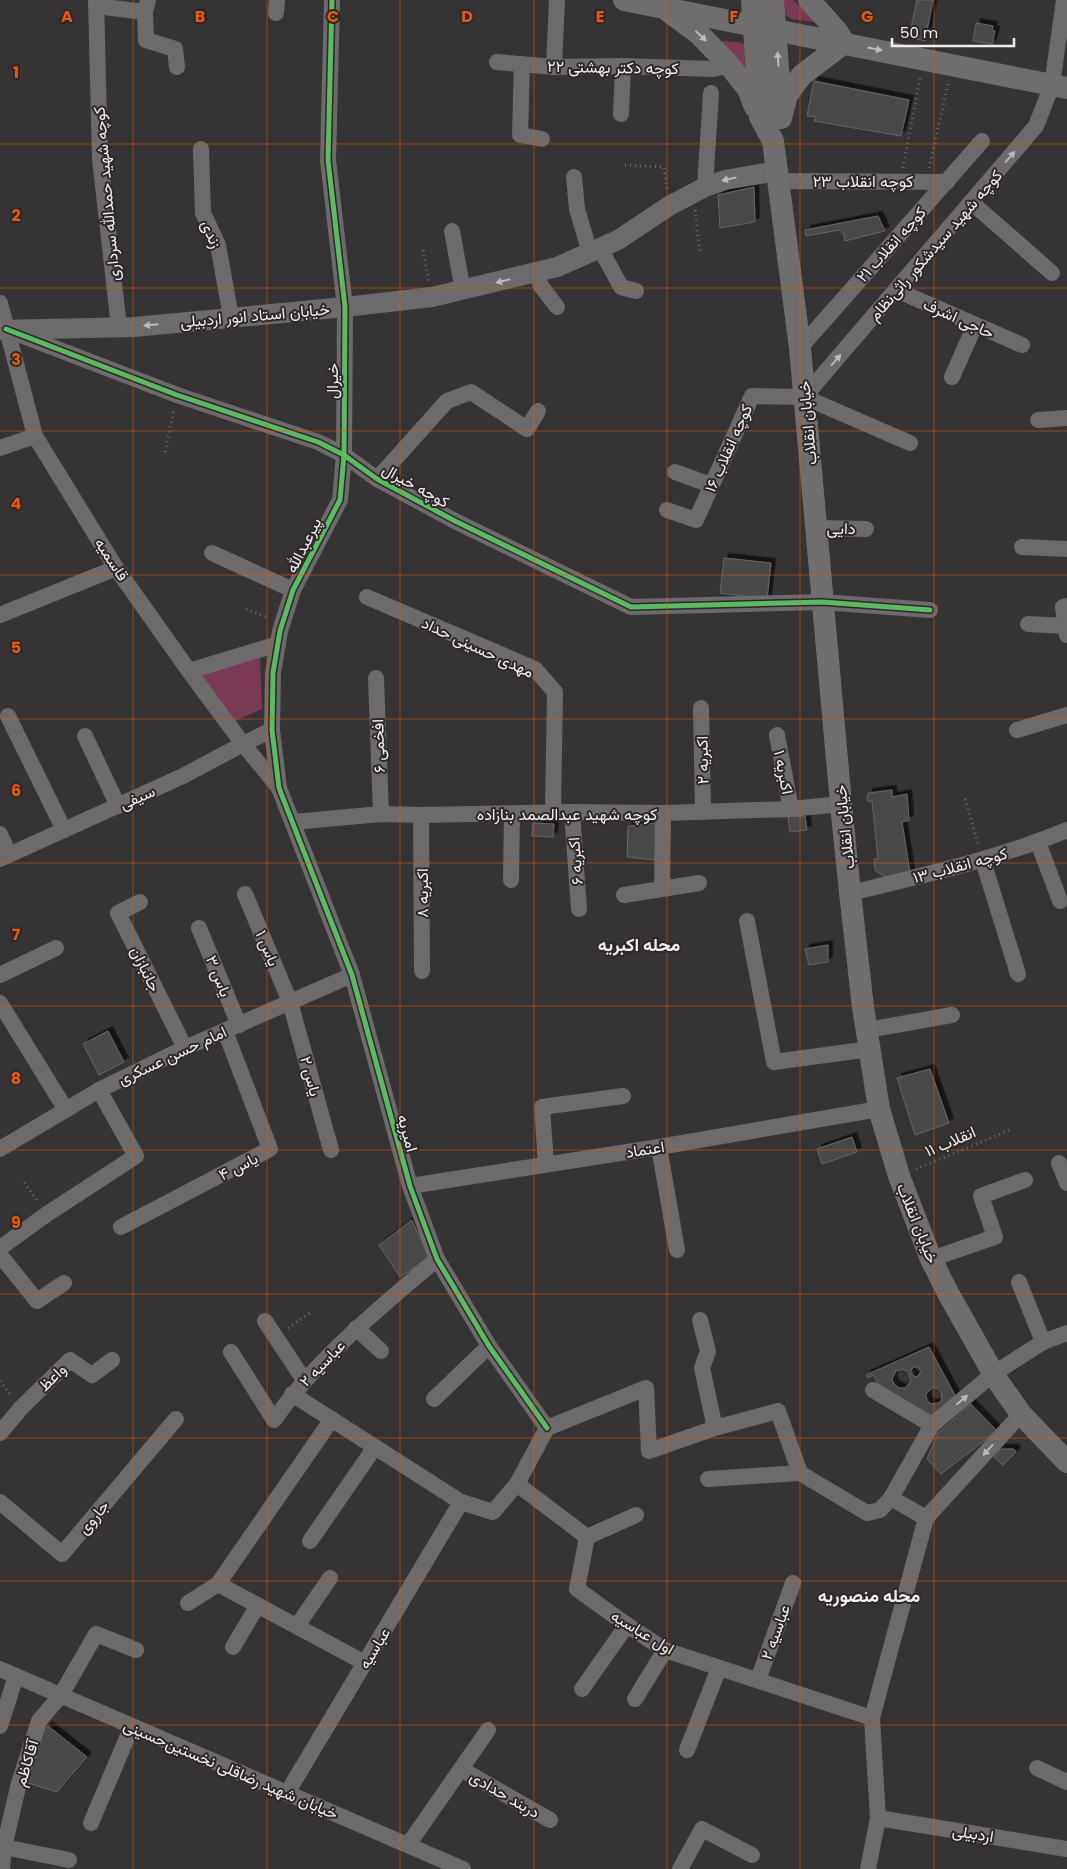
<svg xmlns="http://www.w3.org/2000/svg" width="1067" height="1869" font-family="Poppins,Vazirmatn,sans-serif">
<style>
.green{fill:#7a3954}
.building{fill:#4a4849;stroke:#676566;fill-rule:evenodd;filter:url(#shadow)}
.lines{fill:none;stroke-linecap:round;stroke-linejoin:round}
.path{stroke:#6c6a6b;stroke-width:3;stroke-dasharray:1 4;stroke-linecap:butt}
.minor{stroke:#6c6a6b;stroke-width:16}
.tertiary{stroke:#6c6a6b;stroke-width:20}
.secondary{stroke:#6f6d6e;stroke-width:22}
.cycleway-casing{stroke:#2d282a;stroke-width:8}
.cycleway{stroke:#5cba63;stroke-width:5}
.oneway{fill:#bdbabb}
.oneway2{fill:#bcb9ba}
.grid{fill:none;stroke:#e8590c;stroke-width:1;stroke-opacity:0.55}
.labels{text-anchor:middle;stroke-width:4;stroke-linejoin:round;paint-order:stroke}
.street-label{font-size:16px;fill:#f1eeef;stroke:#2d282a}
.neighbourhood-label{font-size:18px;font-weight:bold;fill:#f1eeef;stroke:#2d282a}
.grid-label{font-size:16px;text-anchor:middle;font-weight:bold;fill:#e8590c;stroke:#2d282a;stroke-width:4;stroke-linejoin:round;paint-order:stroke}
</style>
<defs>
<filter id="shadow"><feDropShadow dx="4.5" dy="-4.5" stdDeviation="0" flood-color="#0009"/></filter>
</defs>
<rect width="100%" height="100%" fill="#363334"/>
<!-- green -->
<g class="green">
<polygon points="780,0 793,0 816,22 791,19 782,12"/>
<polygon points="721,41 739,42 746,45 750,75"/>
<polygon points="260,656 262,709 235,721 199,673"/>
</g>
<!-- building -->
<g class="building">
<polygon points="917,0 933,0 925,41 909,37"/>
<polygon points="976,23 993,26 992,30 995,31 992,44 973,41"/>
<polygon points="814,81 909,100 901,136 814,121 816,117 807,116"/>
<polygon points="754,187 755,222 720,228 718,195"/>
<polygon points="878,216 885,231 845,241 844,234 839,230 806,236 805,230"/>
<polygon points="724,558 771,563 767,599 720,593"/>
<polygon points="892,790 892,797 907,794 909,820 902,822 910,873 887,879 875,870 874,859 878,859 872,801 867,801 868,793"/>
<polygon points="805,816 807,830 790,832 788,817"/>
<polygon points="533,823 554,824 553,837 532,836"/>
<polygon points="658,823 656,860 627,857 628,826"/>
<polygon points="828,945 828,962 809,965 805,949"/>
<polygon points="108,1031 124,1062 99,1075 83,1044"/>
<polygon points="930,1069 949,1123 915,1135 897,1078"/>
<polygon points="852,1137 857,1152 822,1164 817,1149"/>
<polygon points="412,1220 429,1258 400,1277 379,1245"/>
<path d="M929,1347L956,1397L929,1418L880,1387L873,1375L868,1378L866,1375ZM914,1367H918L921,1371L918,1376L915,1377L911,1374V1370ZM903,1369L908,1372L911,1381L905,1388H899L894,1384L892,1379L896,1371ZM932,1388H937L941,1392L942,1399L939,1403L931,1404L927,1400L926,1394Z"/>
<polygon points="971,1404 997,1431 941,1474 927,1459 938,1433"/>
<polygon points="1001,1449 1014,1449 1016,1452 1003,1465 994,1457"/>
<polygon points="48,1726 87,1757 57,1792 25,1782 40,1733"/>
</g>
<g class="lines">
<!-- path -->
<g class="path">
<polyline points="625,165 664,167 667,189"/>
<polyline points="903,168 920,78"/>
<polyline points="929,168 948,84"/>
<polyline points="695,210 700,253"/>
<polyline points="423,250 429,282"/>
<polyline points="165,452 174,409"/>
<polyline points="246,609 269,618"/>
<polyline points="965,799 978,844"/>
<polyline points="916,1169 1010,1130"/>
<polyline points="24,1183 39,1203"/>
<polyline points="288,1328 310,1313"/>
<polyline points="0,1381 12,1397"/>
</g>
<!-- minor -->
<g class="minor">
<polyline points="96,0 100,159 119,327"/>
<polyline points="148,0 145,12 146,40 175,49 177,67"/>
<polyline points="332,0 328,160 345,307 344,455 340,500 293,590 280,631 273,673 272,730 279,788 352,975 410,1186 437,1259 489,1346 547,1428"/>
<polyline points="96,6 145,12"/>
<polyline points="276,13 277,0"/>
<polyline points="497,62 554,67 623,66 713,69 729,65"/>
<polyline points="522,64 520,135 542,139"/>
<polyline points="554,67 557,0"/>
<polyline points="621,114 623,66"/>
<polyline points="201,149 203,213 218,245 231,317"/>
<polyline points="574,177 577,209 590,253"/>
<polyline points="779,181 947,182"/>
<polyline points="705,187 711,93"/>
<polyline points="971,202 1052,273"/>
<polyline points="452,231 463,291"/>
<polyline points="600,248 621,287 636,291"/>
<polyline points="536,273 541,286 557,307"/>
<polyline points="896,290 1022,345"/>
<polyline points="0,303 35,436 116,568 189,671 243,744 279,788"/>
<polyline points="13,332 177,395 318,442 344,455 377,479 455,521 631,607 822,602 930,610"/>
<polyline points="800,348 982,141"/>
<polyline points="952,377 975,325"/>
<polyline points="804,397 1036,126 1052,85 1064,0"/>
<polyline points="1038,420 1067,418"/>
<polyline points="0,448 35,436"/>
<polyline points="675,472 711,485"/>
<polyline points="377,479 447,401 471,392 527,429 538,411"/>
<polyline points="667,510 696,520 752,396 804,397 910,443"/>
<polyline points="816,528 866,529"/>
<polyline points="1022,547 1067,549"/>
<polyline points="212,553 293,590"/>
<polyline points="367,597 535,669 555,692 553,813"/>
<polyline points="1067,606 1063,607 1067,635"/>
<polyline points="0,615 116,568"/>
<polyline points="1028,624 1065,626"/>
<polyline points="189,671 278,644"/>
<polyline points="376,678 381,814"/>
<polyline points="701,708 703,812"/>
<polyline points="8,716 64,830"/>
<polyline points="1017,730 1067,715"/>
<polyline points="777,735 791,809"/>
<polyline points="85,736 118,806"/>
<polyline points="572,812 579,909"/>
<polyline points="421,815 422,971"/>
<polyline points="293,822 381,814 421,815 572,812 663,813 791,809 841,804"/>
<polyline points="0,834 9,854"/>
<polyline points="1038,842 1060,901"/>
<polyline points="0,859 183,776 243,744 272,730"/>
<polyline points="983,861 1018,974"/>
<polyline points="511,880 512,814"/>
<polyline points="662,889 663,813"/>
<path d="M850,893C924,875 997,859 1067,830"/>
<polyline points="245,894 290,1002 331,1150"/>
<polyline points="624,895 699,883"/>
<polyline points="140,902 118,913 185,1048"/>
<polyline points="747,921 774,1062 870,1049"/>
<polyline points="199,928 239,1025"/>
<polyline points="0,975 56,948"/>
<polyline points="0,1003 66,1110"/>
<polyline points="867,1030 952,1015"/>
<polyline points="659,1147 677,1250"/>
<polyline points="0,1149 99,1090 185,1048 352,975"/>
<polyline points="1059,1163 1067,1183"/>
<polyline points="546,1164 542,1107 623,1096"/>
<polyline points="410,1186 659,1147 879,1109"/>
<polyline points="121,1227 270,1149 225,1031"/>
<polyline points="0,1248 47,1214 136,1156 99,1090"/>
<polyline points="0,1255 37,1301 64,1283"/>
<polyline points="931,1259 995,1237 981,1196 1025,1180"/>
<polyline points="1019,1282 1043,1342"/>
<polyline points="700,1320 708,1351 702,1368 715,1428"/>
<polyline points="265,1321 304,1380"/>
<polyline points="356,1328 381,1351"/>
<path d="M231,1352L274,1420C318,1357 379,1309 437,1259"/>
<polyline points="873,1390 932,1425"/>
<polyline points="292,1394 461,1502 493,1512 517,1484 547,1428"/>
<polyline points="434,1399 489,1346"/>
<polyline points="547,1428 646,1388 649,1451 715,1428 778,1411 800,1473 867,1513 880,1510 891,1498 932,1425 993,1374 1043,1342 1067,1333"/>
<polyline points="0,1433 21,1408 70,1360 92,1375 112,1360"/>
<polyline points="708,1479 800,1473"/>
<polyline points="517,1484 587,1537"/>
<polyline points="891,1498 926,1518"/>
<polyline points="0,1502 62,1554 176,1419"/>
<polyline points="636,1515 587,1537 577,1589 627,1625 665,1650 872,1718"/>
<polyline points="310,1541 375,1447"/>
<polyline points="218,1584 365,1663"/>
<polyline points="188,1603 218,1584 332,1419"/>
<polyline points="297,1626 330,1578"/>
<polyline points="233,1647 258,1605"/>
<polyline points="0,1669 463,1869"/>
<polyline points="758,1680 793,1583"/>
<polyline points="582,1689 627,1625"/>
<polyline points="635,1699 665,1650"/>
<polyline points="0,1726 16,1676"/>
<polyline points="687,1750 719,1668"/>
<polyline points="1037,1768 1067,1782"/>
<polyline points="461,1769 550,1820"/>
<polyline points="287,1793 461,1502"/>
<polyline points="878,1818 1067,1849"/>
<polyline points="91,1823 132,1726"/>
<polyline points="408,1845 488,1730"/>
<polyline points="4,1847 69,1860"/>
<polyline points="2,1869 4,1847 19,1783 39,1721 61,1695 96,1634 136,1650"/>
<polyline points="680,1869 702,1829 752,1855"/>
<polyline points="868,1869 878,1818 872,1718 926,1518 1021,1414"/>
</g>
<!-- tertiary -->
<polyline class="tertiary" points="0,330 134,327 345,307 432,297 557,267 618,240 669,206 705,187 725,180 777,171"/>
<!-- secondary -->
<g class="secondary">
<polyline points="624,0 1067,88"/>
<polyline points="752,0 760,117 773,141 800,348 841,804 850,893 863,1007 879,1109 899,1176 931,1259 948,1293 997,1380 1021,1414 1067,1462"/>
<polyline points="773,0 781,109"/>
<polyline points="669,12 699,34 729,65 748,89 755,107"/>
<polyline points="781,118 787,95 802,75 844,43 837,31 809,0"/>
</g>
<defs>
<g id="cycleway">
<polyline points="332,0 328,160 345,307 344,455 340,500 293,590 280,631 273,673 272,730 279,788 352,975 410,1186 437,1259 489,1346 547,1428"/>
<polyline points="6,329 177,395 318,442 344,455 377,479 455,521 631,607 822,602 930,610"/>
</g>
</defs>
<!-- cycleway casing -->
<use href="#cycleway" class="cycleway-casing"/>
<!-- cycleway -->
<use href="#cycleway" class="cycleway"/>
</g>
<!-- one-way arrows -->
<defs><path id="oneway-solid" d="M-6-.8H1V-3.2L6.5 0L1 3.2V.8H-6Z" transform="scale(1.25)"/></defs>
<g class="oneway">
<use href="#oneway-solid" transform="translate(701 36) rotate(43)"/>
<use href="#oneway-solid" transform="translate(875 49) rotate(11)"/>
<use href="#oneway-solid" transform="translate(778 59) rotate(-94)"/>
</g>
<g class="oneway2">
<use href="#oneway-solid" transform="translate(1010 157) rotate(-49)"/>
<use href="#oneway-solid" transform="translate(729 179) rotate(168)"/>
<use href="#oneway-solid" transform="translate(503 281) rotate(166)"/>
<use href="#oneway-solid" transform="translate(151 325) rotate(175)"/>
<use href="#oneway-solid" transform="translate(836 360) rotate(-49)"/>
<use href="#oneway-solid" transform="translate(962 1400) rotate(-40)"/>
<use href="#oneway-solid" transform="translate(988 1450) rotate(132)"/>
</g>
<!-- grid -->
<path class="grid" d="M133,0V1869M267,0V1869M400,0V1869M534,0V1869M667,0V1869M800,0V1869M934,0V1869M0,144H1067M0,288H1067M0,431H1067M0,575H1067M0,719H1067M0,863H1067M0,1006H1067M0,1150H1067M0,1294H1067M0,1438H1067M0,1581H1067M0,1725H1067"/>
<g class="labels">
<!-- street labels -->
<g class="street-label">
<text transform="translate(613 67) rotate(1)" y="6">کوچه دکتر بهشتی ۲۲</text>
<text x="863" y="187">کوچه انقلاب ۲۳</text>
<text transform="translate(106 194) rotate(-95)" y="6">کوچه شهید حمدالله سرداری</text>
<text transform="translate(212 234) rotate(68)" y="6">زندی</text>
<text transform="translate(891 244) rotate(-48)" y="6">کوچه انقلاب ۲۱</text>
<text transform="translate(935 245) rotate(-49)" y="6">کوچه شهید سیدشکور راثی‌نظام</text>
<text transform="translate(255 315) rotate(-5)" y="6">خیابان استاد انور اردبیلی</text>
<text transform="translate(959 318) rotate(24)" y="6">حاجی اشرف</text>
<text transform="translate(332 381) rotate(-90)" y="6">خیرال</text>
<text transform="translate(807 423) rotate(-95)" y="6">خیابان انقلاب</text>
<text transform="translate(728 448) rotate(-66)" y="6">کوچه انقلاب ۱۶</text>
<text transform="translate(416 485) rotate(29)" y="6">کوچه خیرال</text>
<text transform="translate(841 528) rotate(1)" y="6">دایی</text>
<text transform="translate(303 545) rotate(-63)" y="6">پیرعبدالله</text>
<text transform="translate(112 559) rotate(57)" y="6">قاسمیه</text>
<text transform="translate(478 647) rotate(25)" y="6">مهدی حسینی حداد</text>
<text transform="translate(378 746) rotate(-92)" y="6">افخمی ۶</text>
<text transform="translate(702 760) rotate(-91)" y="6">اکبریه ۲</text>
<text transform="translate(784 772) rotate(79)" y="6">اکبریه ۱</text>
<text transform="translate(137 797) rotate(-24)" y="6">سیفی</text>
<text x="567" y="820">کوچه شهید عبدالصمد بنازاده</text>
<text transform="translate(844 827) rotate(-96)" y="6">خیابان انقلاب</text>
<text transform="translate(575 861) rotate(-94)" y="6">اکبریه ۶</text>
<text transform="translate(960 865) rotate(-15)" y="6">کوچه انقلاب ۱۳</text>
<text transform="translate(422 893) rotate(-90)" y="6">اکبریه ۸</text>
<text transform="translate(268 948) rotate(67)" y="6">یاس ۱</text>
<text transform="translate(146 969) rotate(64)" y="6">جانبازان</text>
<text transform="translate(219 976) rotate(68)" y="6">یاس ۳</text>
<text transform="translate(172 1055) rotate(-25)" y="6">امام حسن عسکری</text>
<text transform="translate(311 1076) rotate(75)" y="6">یاس ۲</text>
<text transform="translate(408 1133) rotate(75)" y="6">امیریه</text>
<text transform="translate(950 1141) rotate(-23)" y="6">انقلاب ۱۱</text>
<text transform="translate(645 1149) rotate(-9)" y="6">اعتماد</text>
<text transform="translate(238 1166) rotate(-27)" y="6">یاس ۴</text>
<text transform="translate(918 1223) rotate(68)" y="6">خیابان انقلاب</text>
<text transform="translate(322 1363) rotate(-46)" y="6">عباسیه ۲</text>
<text transform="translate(52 1377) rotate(-44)" y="6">واعظ</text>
<text transform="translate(93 1517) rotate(-50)" y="6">جاروی</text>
<text transform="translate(643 1632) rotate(31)" y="6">اول عباسیه</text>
<text transform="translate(775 1632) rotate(-70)" y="6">عباسیه ۲</text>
<text transform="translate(374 1648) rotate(-59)" y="6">عباسیه</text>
<text transform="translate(26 1763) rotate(-73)" y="6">آقاکاظم</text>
<text transform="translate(231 1769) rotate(23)" y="6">خیابان شهید رضاقلی نخستین‌حسینی</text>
<text transform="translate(505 1794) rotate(30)" y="6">دربند حدادی</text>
<text transform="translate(973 1833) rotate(9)" y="6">اردبیلی</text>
</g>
<!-- neighbourhood labels -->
<g class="neighbourhood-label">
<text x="639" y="951">محله اکبریه</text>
<text x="869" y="1602">محله منصوریه</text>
</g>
</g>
<g class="grid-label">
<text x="67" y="22">A</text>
<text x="200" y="22">B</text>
<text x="333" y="22">C</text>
<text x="467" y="22">D</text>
<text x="600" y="22">E</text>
<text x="734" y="22">F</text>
<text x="867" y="22">G</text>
<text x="16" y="78">1</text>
<text x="16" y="221">2</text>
<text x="16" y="365">3</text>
<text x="16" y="509">4</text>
<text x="16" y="653">5</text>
<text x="16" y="796">6</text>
<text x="16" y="940">7</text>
<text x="16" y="1084">8</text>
<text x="16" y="1228">9</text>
</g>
<!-- scale -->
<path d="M892 38v8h122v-8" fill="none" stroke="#f1eeef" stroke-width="2.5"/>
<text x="900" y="38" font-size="15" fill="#f1eeef" stroke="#2d282a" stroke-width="4" paint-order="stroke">50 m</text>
</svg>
